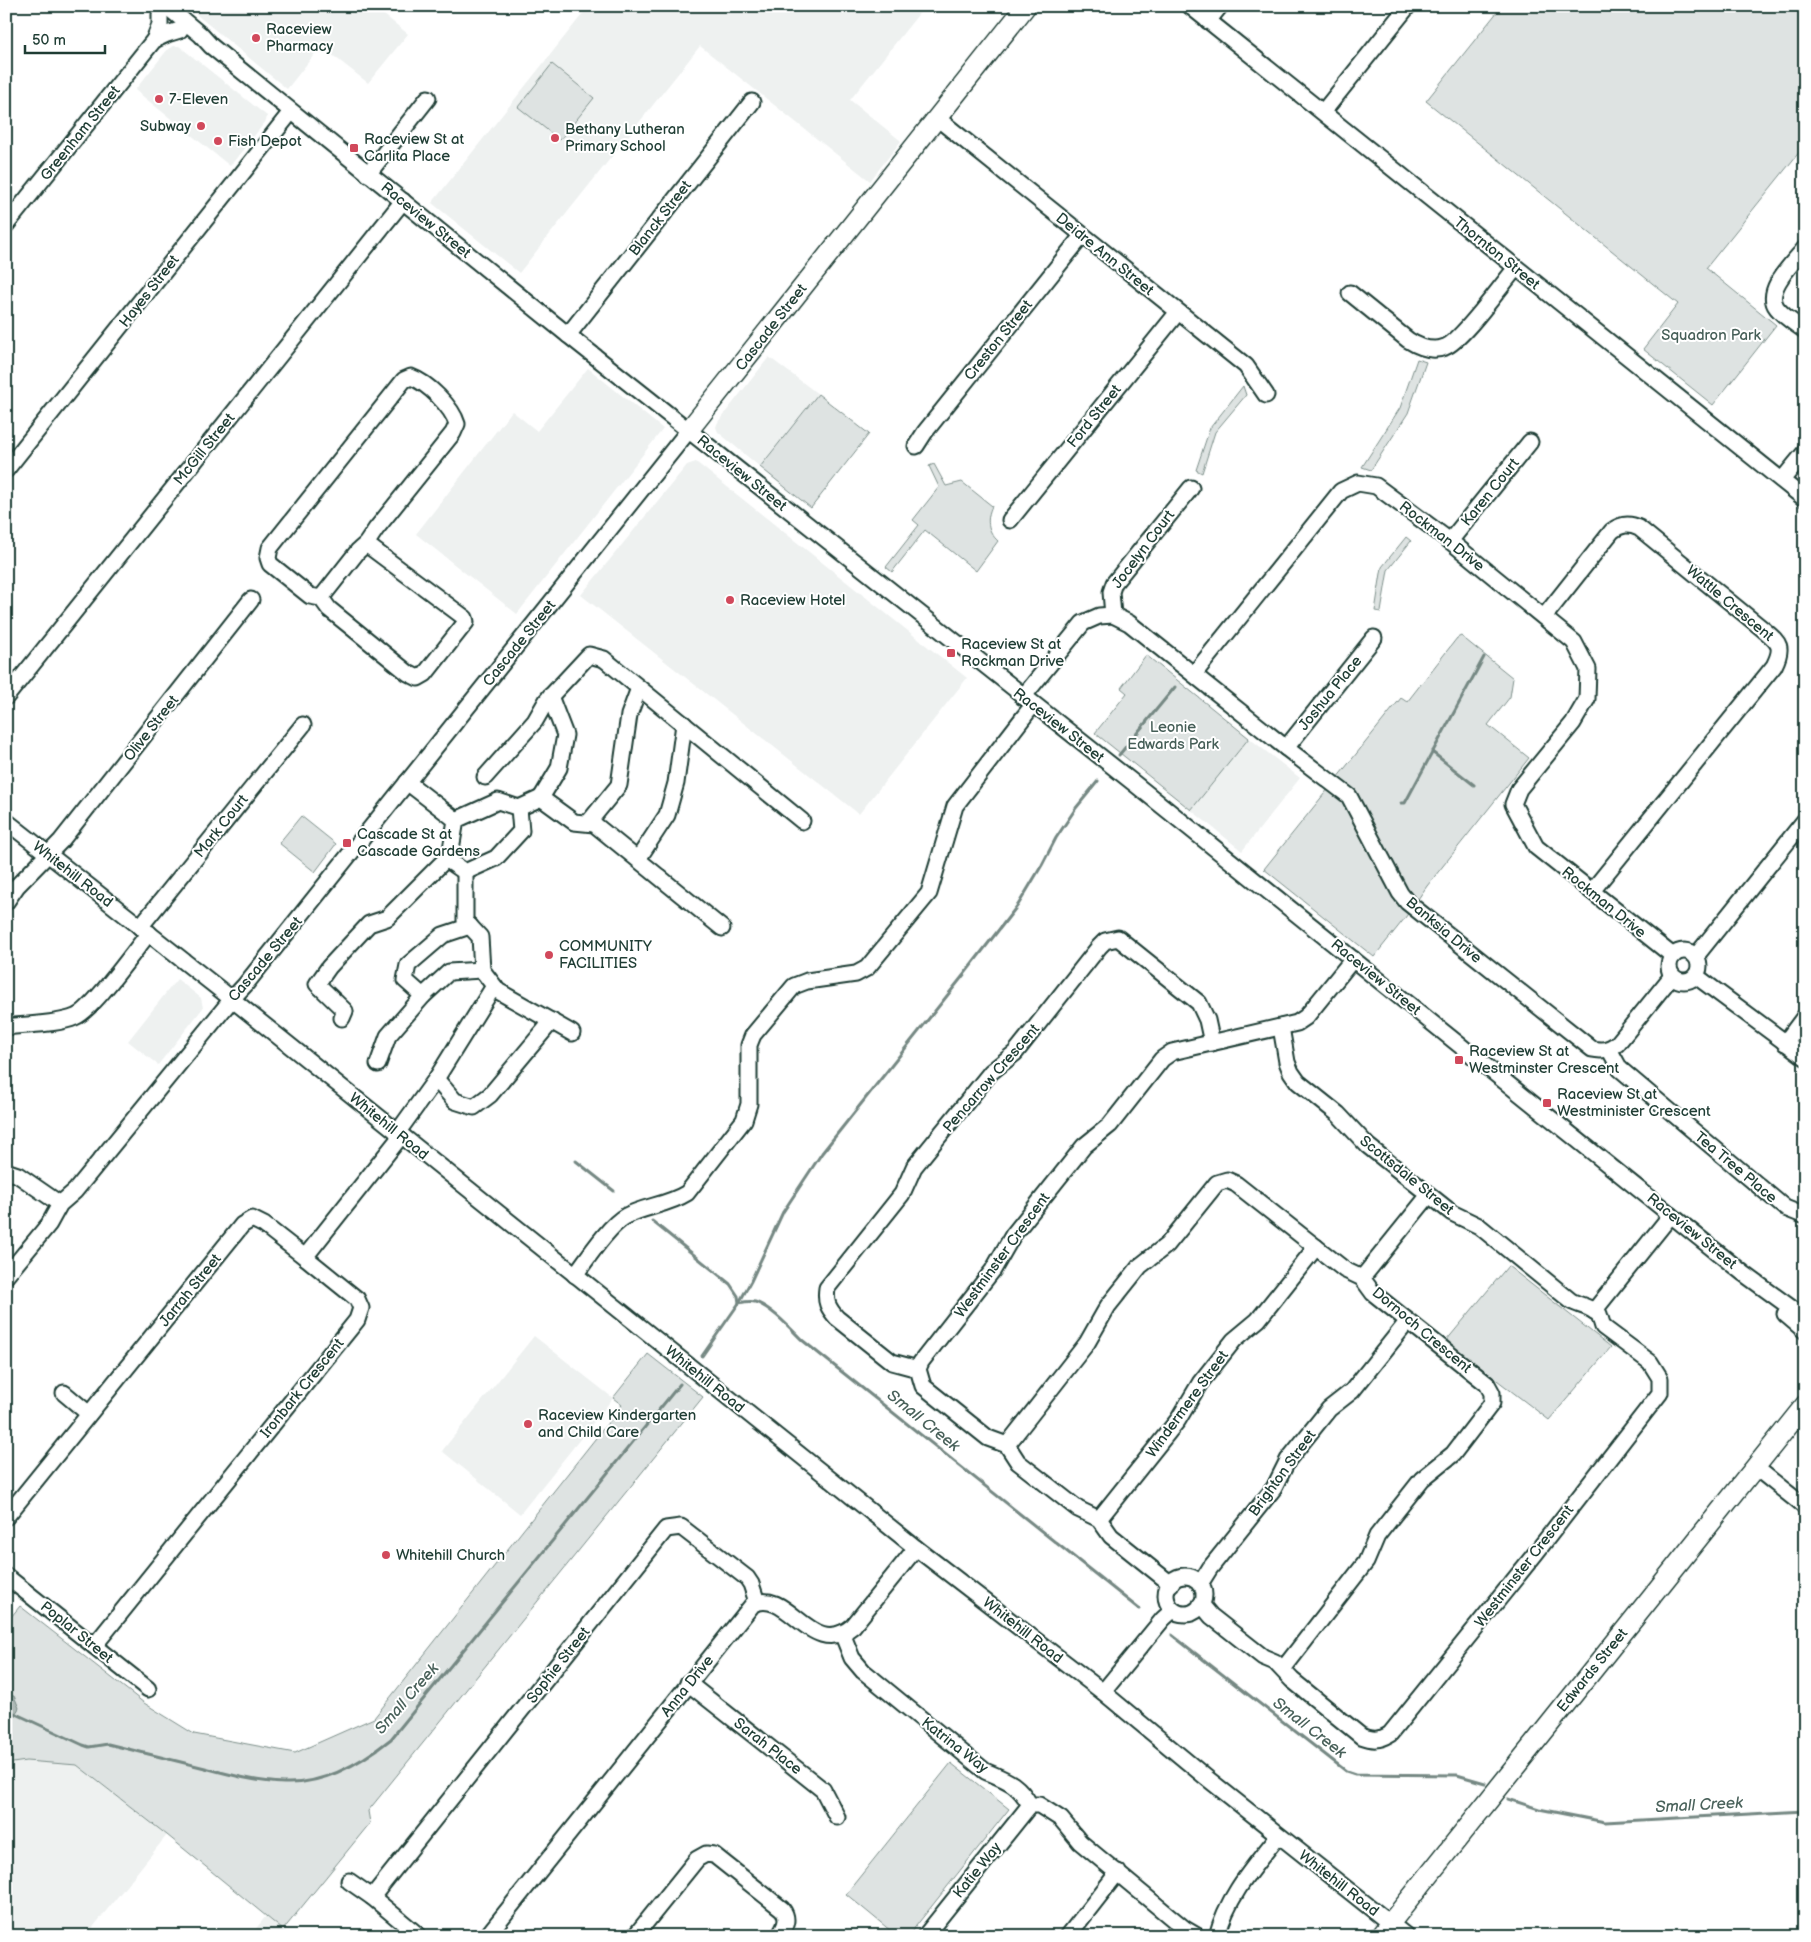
<svg xmlns="http://www.w3.org/2000/svg" width="1811" height="1942" font-family="'Balsamiq Sans',sans-serif">
<style>
.built{fill:#eef1f0}
.green{fill:#dee3e2;stroke:#7e908b}
.water{fill:#afbab7;stroke:#758883}
.lines{fill:none;stroke-linecap:round;stroke-linejoin:round}
.stream{stroke:#758883;stroke-width:3}
.minor-casing{stroke:#1f3d34;stroke-width:19}
.major-casing{stroke:#1f3d34;stroke-width:22}
.minor{stroke:#fff;stroke-width:15}
.major{stroke:#fff;stroke-width:19}
.poi-dot{fill:#d1495b;stroke:#fff;stroke-width:2}
.labels{text-anchor:middle;stroke-width:4;stroke-linejoin:round;paint-order:stroke}
.poi-label{font-size:15px;fill:#1f3d34;stroke:#fff;text-anchor:start}
.street-label{font-size:15px;fill:#1f3d34;stroke:#fff}
.park-label{font-size:15px;fill:#455e57;stroke:#fff}
.water-label{font-size:16px;font-style:italic;fill:#4a625b;stroke:#fff}
</style>
<rect width="100%" height="100%" fill="#fff"/>
<filter id="ink" filterUnits="userSpaceOnUse"><feTurbulence type="fractalNoise" baseFrequency=".02" numOctaves="2"/><feDisplacementMap in="SourceGraphic" scale="10" xChannelSelector="R" yChannelSelector="G"/><feConvolveMatrix kernelMatrix="1 2 1 2 8 2 1 2 1" color-interpolation-filters="sRGB"/></filter>
<g filter="url(#ink)">
<!-- built -->
<g class="built">
<polygon points="186,6 373,6 408,34 368,83 321,46 287,89"/>
<polygon points="589,6 925,6 850,100 901,141 870,181 700,46 519,273 432,203"/>
<polygon points="174,46 179,46 267,116 266,121 230,166 135,90 168,49"/>
<polygon points="769,357 818,394 760,467 718,432 716,427 718,422"/>
<polygon points="588,368 663,429 517,614 416,534 512,411 537,431"/>
<polygon points="696,462 967,678 859,814 581,595 687,465"/>
<polygon points="1249,738 1300,778 1242,851 1191,810"/>
<polygon points="177,979 201,998 203,1008 158,1065 128,1041"/>
<polygon points="534,1336 613,1398 520,1514 442,1451"/>
<polygon points="26,1761 77,1765 167,1835 86,1936 6,1936 6,1764"/>
<polygon points="266,1916 283,1930 291,1936 250,1936"/>
</g>
<!-- green -->
<g class="green">
<polygon points="1502,6 1805,6 1805,145 1706,268 1776,325 1713,405 1643,349 1678,304 1426,101"/>
<polygon points="552,64 594,98 560,140 518,107"/>
<polygon points="1417,359 1426,362 1408,413 1371,470 1362,467 1400,408"/>
<polygon points="1243,386 1246,395 1215,432 1202,473 1196,470 1210,428"/>
<polygon points="818,394 869,434 811,508 760,467"/>
<path d="M934,464L946,486L962,482L992,506C986,519 987,531 998,541L976,571L925,530L892,572L886,567L919,525L913,520L939,487L929,466Z"/>
<polygon points="1406,537 1411,541 1388,570 1381,612 1375,611 1382,567"/>
<polygon points="1461,636 1513,678 1510,697 1488,725 1529,758 1427,886 1405,918 1374,957 1264,869 1401,698 1407,702 1457,638"/>
<polygon points="1146,655 1249,738 1191,810 1095,733 1127,693 1121,688"/>
<polygon points="301,816 336,844 315,872 279,843"/>
<polygon points="1508,1266 1611,1347 1549,1420 1446,1341"/>
<polygon points="648,1354 703,1397 368,1811 370,1823 283,1930 167,1835 77,1765 26,1761 6,1764 6,1623 20,1606 144,1703 194,1734 295,1753 374,1718 622,1405 613,1398"/>
<polygon points="951,1763 1009,1809 908,1936 897,1936 846,1894"/>
</g>
<!-- water -->
<polygon class="water" points="9,1696 14,1696 19,1708 14,1716 6,1723 6,1697"/>
<g class="lines">
<!-- stream -->
<g class="stream">
<polyline points="790,12 791,6"/>
<polyline points="1432,752 1474,785"/>
<polyline points="1119,755 1175,687"/>
<polyline points="1401,803 1405,803 1484,657"/>
<polyline points="576,1161 614,1191"/>
<polyline points="652,1221 730,1284 738,1296 739,1303"/>
<polyline points="739,1303 751,1281 783,1212 822,1153 966,972 1018,905 1042,865 1056,838 1076,808 1098,781"/>
<path d="M702,1356L739,1303C744,1302 750,1301 755,1302C771,1307 790,1328 802,1340L1139,1609"/>
<polyline points="1172,1635 1346,1771 1355,1774 1457,1775 1485,1783"/>
<path d="M6,1714L12,1712L83,1745L89,1747L108,1744C140,1752 172,1760 205,1768C231,1775 257,1782 284,1783C324,1785 361,1763 391,1739L680,1384"/>
<polyline points="1508,1799 1539,1809 1605,1822 1805,1811"/>
</g>
<defs>
<g id="minor">
<polyline points="166,6 201,35 211,46 568,335 1135,784 1743,1273 1805,1318"/>
<polyline points="1190,6 1805,499"/>
<polyline points="1208,21 1220,6"/>
<polyline points="154,40 167,34 180,30"/>
<polyline points="1323,112 1408,6"/>
<polyline points="937,118 1246,366 1266,395"/>
<polyline points="368,174 428,98"/>
<polyline points="6,225 154,40 160,25 160,14"/>
<path d="M1805,248C1794,262 1763,290 1777,308C1784,317 1796,324 1805,331"/>
<path d="M1350,293L1408,340C1419,347 1433,352 1445,347C1462,341 1502,284 1516,268"/>
<polyline points="568,335 752,102"/>
<path d="M411,377C428,383 452,407 457,424L453,433L376,529L366,544L358,551L321,598L310,596L270,564L268,558L270,548L404,380Z"/>
<polyline points="916,446 925,432 1082,236"/>
<polyline points="6,470 291,112"/>
<polyline points="1782,480 1805,452"/>
<polyline points="1010,520 1178,312"/>
<polyline points="1450,541 1530,442"/>
<polyline points="321,598 329,609 408,673 418,678 425,674 466,622 465,618 366,544"/>
<polyline points="1113,615 1111,592 1114,583 1191,488"/>
<path d="M1544,617L1612,531C1621,524 1629,523 1639,528L1764,630C1779,643 1784,646 1774,666L1592,891"/>
<polyline points="1194,674 1341,491 1358,483 1376,486 1450,541 1574,642 1588,669 1587,699 1573,723 1519,789 1513,804 1536,847 1673,956"/>
<polyline points="6,697 403,201"/>
<path d="M1023,697L1083,623L1099,616L1113,615L1129,623L1286,748L1349,796L1400,893L1407,902L1592,1049C1602,1051 1608,1050 1617,1044L1672,976"/>
<polyline points="1286,748 1374,638"/>
<polyline points="485,777 535,721 547,700 589,655 604,659 802,821"/>
<polyline points="407,782 456,820 498,801 519,808 521,831 496,858 465,872 449,861 456,820"/>
<polyline points="541,798 559,768 565,735 550,696"/>
<polyline points="519,808 541,798 574,822 594,824 722,928"/>
<polyline points="6,821 218,988 916,1548 1103,1692 1208,1779 1406,1936"/>
<polyline points="588,823 619,785 629,715 639,688"/>
<polyline points="638,859 667,815 676,783 684,724"/>
<polyline points="465,872 465,921 480,937 482,970 498,991 572,1033"/>
<polyline points="6,902 17,886 61,841 251,600"/>
<polyline points="140,927 303,725"/>
<circle cx="1684" cy="966" r="15"/>
<polyline points="1696,956 1805,820"/>
<polyline points="1696,976 1805,1057"/>
<polyline points="423,996 405,980 408,965 443,935 470,926"/>
<polyline points="342,1018 345,1011 317,984 329,967 369,924 387,918 450,855"/>
<path d="M6,1027C27,1024 56,1025 75,1017C93,1010 134,951 149,933"/>
<path d="M1281,1027L1287,1062L1291,1072L1298,1082L1338,1114L1368,1146L1452,1213L1479,1226L1571,1301C1578,1305 1587,1306 1594,1311"/>
<polyline points="1785,1043 1805,1016"/>
<polyline points="1609,1049 1620,1069 1785,1208 1805,1216"/>
<polyline points="378,1064 388,1036 423,996 449,972 482,970"/>
<polyline points="436,1079 455,1101 474,1107 490,1095 552,1021"/>
<polyline points="397,1133 436,1079 494,986"/>
<polyline points="6,1171 18,1175 60,1204"/>
<path d="M575,1275C587,1259 609,1225 626,1216C645,1206 668,1205 687,1193L744,1120L749,1104V1045L753,1035L794,986L807,981L856,974L867,968L929,893L955,806L1033,705"/>
<polyline points="6,1276 49,1224 60,1204 75,1191 232,999 245,985 689,430"/>
<polyline points="1362,1278 1429,1195"/>
<polyline points="1785,1314 1805,1331"/>
<path d="M918,1369L892,1362L837,1318C828,1308 825,1302 827,1288L902,1194L914,1167L991,1072L1015,1053L1099,947L1105,941L1118,938L1199,1003L1207,1020L1212,1043"/>
<polyline points="64,1393 89,1414"/>
<polyline points="1007,1445 1087,1343 1108,1306 1140,1266 1167,1245 1217,1183 1227,1180 1236,1184 1345,1270 1362,1278 1373,1293 1487,1384 1492,1393 1492,1403 1453,1454 1422,1479 1377,1536 1366,1562 1283,1669"/>
<polyline points="1755,1467 1805,1507"/>
<polyline points="6,1517 242,1225 252,1219 264,1225 305,1257"/>
<polyline points="1099,1519 1178,1420 1200,1383 1234,1340 1258,1320 1316,1247"/>
<polyline points="6,1576 148,1689"/>
<circle cx="1185" cy="1595" r="19"/>
<polyline points="1171,1584 1111,1536 1099,1519 1078,1509 1018,1462 1007,1445 988,1438 923,1386 918,1369 921,1362 993,1270 1013,1235 1084,1146 1110,1125 1162,1059 1172,1052 1297,1023 1306,1017 1353,959"/>
<polyline points="1200,1584 1210,1568 1274,1488 1288,1460 1329,1409 1352,1391 1408,1321"/>
<path d="M1201,1604L1211,1616L1263,1657L1275,1662L1292,1680L1361,1736C1372,1740 1379,1741 1390,1734L1535,1554L1660,1393V1378L1650,1362L1603,1327L1599,1314L1594,1311L1671,1215"/>
<path d="M842,1633L852,1658L863,1671L985,1771C1006,1780 1018,1783 1030,1805H1039L1061,1819L1080,1842L1185,1929L1197,1936"/>
<polyline points="94,1646 357,1320 361,1308 357,1299 305,1257 401,1136"/>
<polyline points="688,1683 823,1790 837,1817"/>
<polyline points="1103,1692 1163,1619 1173,1610"/>
<polyline points="349,1881 372,1897 419,1936"/>
<polyline points="372,1897 666,1529 681,1527 747,1578 751,1584 757,1602"/>
<path d="M487,1936L753,1604C789,1587 811,1661 853,1626L916,1548"/>
<path d="M635,1936L697,1859L706,1854L714,1855L782,1909C789,1918 786,1926 779,1936"/>
<polyline points="925,1936 1030,1805"/>
<polyline points="1068,1936 1118,1872"/>
<path d="M1217,1936C1228,1895 1253,1868 1278,1836"/>
</g>
<g id="major">
<polyline points="689,430 1026,6"/>
<polyline points="1380,1936 1805,1405"/>
</g>
</defs>
<!-- minor casing -->
<use href="#minor" class="minor-casing"/>
<!-- major casing -->
<use href="#major" class="major-casing"/>
<!-- minor -->
<use href="#minor" class="minor"/>
<!-- major -->
<use href="#major" class="major"/>
</g>
</g>
<!-- markers -->
<g class="poi-dot">
<circle cx="256" cy="38" r="5"/>
<circle cx="159" cy="99" r="5"/>
<circle cx="201" cy="126" r="5"/>
<circle cx="555" cy="138" r="5"/>
<circle cx="218" cy="141" r="5"/>
<rect x="349" y="143" width="10" height="10" rx="2.5"/>
<circle cx="730" cy="600" r="5"/>
<rect x="946" y="648" width="10" height="10" rx="2.5"/>
<rect x="342" y="838" width="10" height="10" rx="2.5"/>
<circle cx="549" cy="955" r="5"/>
<rect x="1454" y="1055" width="10" height="10" rx="2.5"/>
<rect x="1542" y="1098" width="10" height="10" rx="2.5"/>
<circle cx="528" cy="1424" r="5"/>
<circle cx="386" cy="1555" r="5"/>
</g>
<g class="labels">
<!-- poi labels -->
<g class="poi-label">
<text x="266" y="34">Raceview<tspan x="266" dy="17">Pharmacy</tspan></text>
<text x="169" y="104">7-Eleven</text>
<text x="191" y="131" text-anchor="end">Subway</text>
<text x="565" y="134">Bethany Lutheran<tspan x="565" dy="17">Primary School</tspan></text>
<text x="364" y="144">Raceview St at<tspan x="364" dy="17">Carlita Place</tspan></text>
<text x="228" y="146">Fish Depot</text>
<text x="740" y="605">Raceview Hotel</text>
<text x="961" y="649">Raceview St at<tspan x="961" dy="17">Rockman Drive</tspan></text>
<text x="357" y="839">Cascade St at<tspan x="357" dy="17">Cascade Gardens</tspan></text>
<text x="559" y="951">COMMUNITY<tspan x="559" dy="17">FACILITIES</tspan></text>
<text x="1469" y="1056">Raceview St at<tspan x="1469" dy="17">Westminster Crescent</tspan></text>
<text x="1557" y="1099">Raceview St at<tspan x="1557" dy="17">Westminister Crescent</tspan></text>
<text x="538" y="1420">Raceview Kindergarten<tspan x="538" dy="17">and Child Care</tspan></text>
<text x="396" y="1560">Whitehill Church</text>
</g>
<!-- street labels -->
<g class="street-label">
<text transform="translate(80 133) rotate(-51)" y="5">Greenham Street</text>
<text transform="translate(660 218) rotate(-52)" y="5">Blanck Street</text>
<text transform="translate(426 220) rotate(39)" y="5">Raceview Street</text>
<text transform="translate(1497 253) rotate(39)" y="5">Thornton Street</text>
<text transform="translate(1105 254) rotate(39)" y="5">Deidre Ann Street</text>
<text transform="translate(149 291) rotate(-52)" y="5">Hayes Street</text>
<text transform="translate(771 327) rotate(-52)" y="5">Cascade Street</text>
<text transform="translate(998 340) rotate(-51)" y="5">Creston Street</text>
<text transform="translate(1094 416) rotate(-51)" y="5">Ford Street</text>
<text transform="translate(204 449) rotate(-51)" y="5">McGill Street</text>
<text transform="translate(742 473) rotate(39)" y="5">Raceview Street</text>
<text transform="translate(1490 492) rotate(-51)" y="5">Karen Court</text>
<text transform="translate(1442 536) rotate(38)" y="5">Rockman Drive</text>
<text transform="translate(1143 549) rotate(-53)" y="5">Jocelyn Court</text>
<text transform="translate(1730 603) rotate(40)" y="5">Wattle Crescent</text>
<text transform="translate(519 643) rotate(-51)" y="5">Cascade Street</text>
<text transform="translate(1330 693) rotate(-51)" y="5">Joshua Place</text>
<text transform="translate(1059 725) rotate(38)" y="5">Raceview Street</text>
<text transform="translate(151 728) rotate(-52)" y="5">Olive Street</text>
<text transform="translate(221 826) rotate(-51)" y="5">Mark Court</text>
<text transform="translate(73 874) rotate(38)" y="5">Whitehill Road</text>
<text transform="translate(1604 902) rotate(39)" y="5">Rockman Drive</text>
<text transform="translate(1444 930) rotate(40)" y="5">Banksia Drive</text>
<text transform="translate(265 959) rotate(-50)" y="5">Cascade Street</text>
<text transform="translate(1376 977) rotate(39)" y="5">Raceview Street</text>
<text transform="translate(991 1078) rotate(-49)" y="5">Pencarrow Crescent</text>
<text transform="translate(389 1126) rotate(39)" y="5">Whitehill Road</text>
<text transform="translate(1736 1167) rotate(40)" y="5">Tea Tree Place</text>
<text transform="translate(1407 1175) rotate(39)" y="5">Scottsdale Street</text>
<text transform="translate(1692 1231) rotate(39)" y="5">Raceview Street</text>
<text transform="translate(1002 1255) rotate(-54)" y="5">Westminster Crescent</text>
<text transform="translate(190 1290) rotate(-51)" y="5">Jarrah Street</text>
<text transform="translate(1422 1330) rotate(40)" y="5">Dornoch Crescent</text>
<text transform="translate(705 1379) rotate(39)" y="5">Whitehill Road</text>
<text transform="translate(302 1388) rotate(-51)" y="5">Ironbark Crescent</text>
<text transform="translate(1187 1404) rotate(-54)" y="5">Windermere Street</text>
<text transform="translate(1282 1473) rotate(-54)" y="5">Brighton Street</text>
<text transform="translate(1524 1566) rotate(-52)" y="5">Westminster Crescent</text>
<text transform="translate(1023 1630) rotate(38)" y="5">Whitehill Road</text>
<text transform="translate(77 1632) rotate(39)" y="5">Poplar Street</text>
<text transform="translate(558 1665) rotate(-52)" y="5">Sophie Street</text>
<text transform="translate(1592 1670) rotate(-51)" y="5">Edwards Street</text>
<text transform="translate(687 1686) rotate(-51)" y="5">Anna Drive</text>
<text transform="translate(955 1745) rotate(38)" y="5">Katrina Way</text>
<text transform="translate(768 1746) rotate(38)" y="5">Sarah Place</text>
<text transform="translate(977 1870) rotate(-51)" y="5">Katie Way</text>
<text transform="translate(1339 1883) rotate(38)" y="5">Whitehill Road</text>
</g>
<!-- park labels -->
<g class="park-label">
<text x="1711" y="340">Squadron Park</text>
<text x="1173" y="732">Leonie<tspan x="1173" dy="17">Edwards Park</tspan></text>
</g>
<!-- water labels -->
<g class="water-label">
<text transform="translate(924 1420) rotate(39)" y="6">Small Creek</text>
<text transform="translate(406 1698) rotate(-49)" y="6">Small Creek</text>
<text transform="translate(1310 1727) rotate(38)" y="6">Small Creek</text>
<text transform="translate(1699 1804) rotate(-3)" y="6">Small Creek</text>
</g>
</g>
<!-- margin -->
<rect width="1811" height="1942" fill="none" stroke="#fff" stroke-width="25"/>
<rect x="12" y="12" width="1786" height="1917" fill="none" stroke="#1f3d34" stroke-width="2" filter="url(#ink)"/>
<!-- scale -->
<path d="M25 45v8h80v-8" fill="none" stroke="#1f3d34" stroke-width="2.5"/>
<text x="32" y="45" font-size="15" fill="#1f3d34" stroke="#ffffff" stroke-width="4" paint-order="stroke">50 m</text>
</svg>
